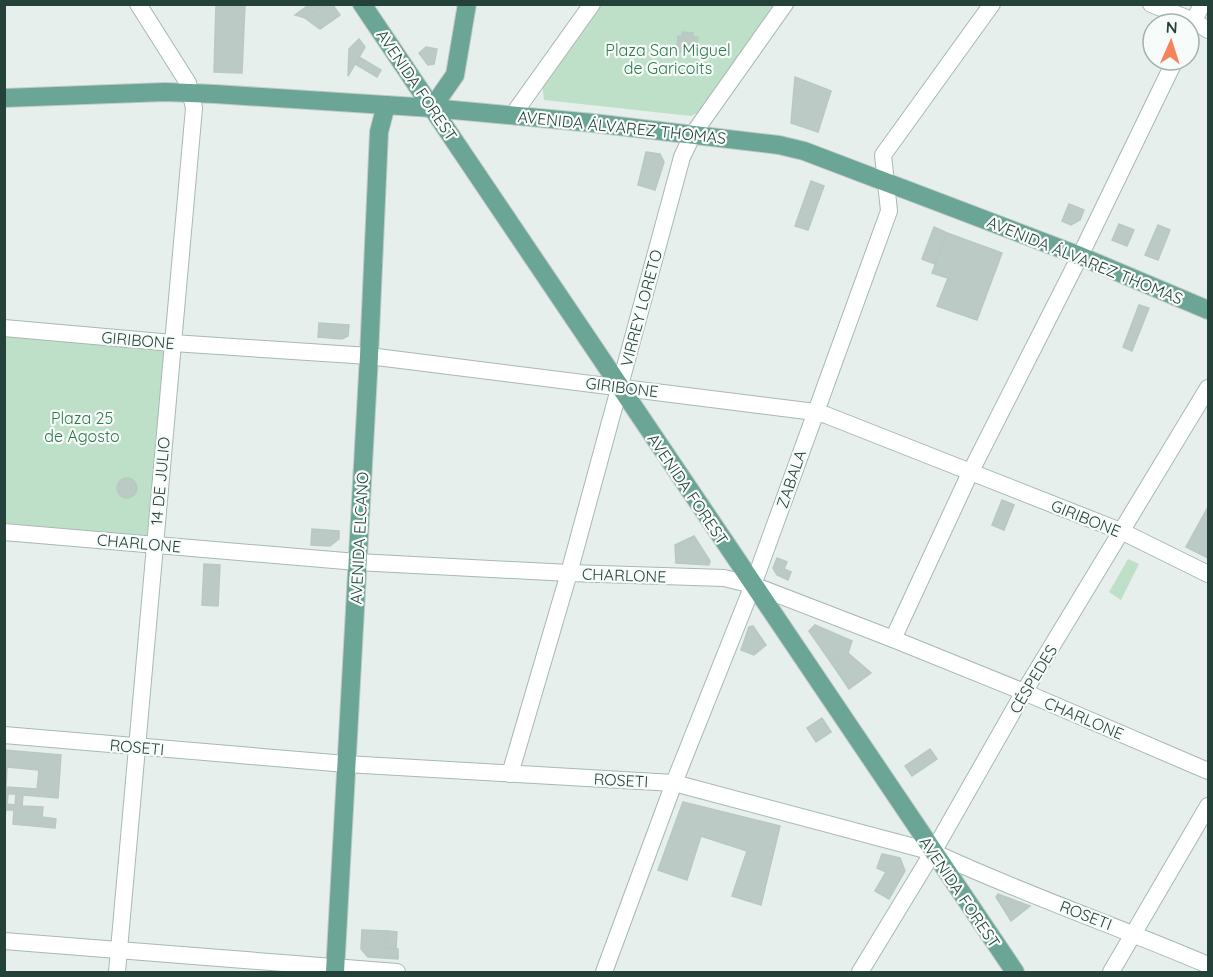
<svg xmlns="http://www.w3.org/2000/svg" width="1213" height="977" font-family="Quicksand,sans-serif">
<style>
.green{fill:#bfe0c8}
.building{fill:#bbcac4;stroke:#b8c9c2;stroke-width:1.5;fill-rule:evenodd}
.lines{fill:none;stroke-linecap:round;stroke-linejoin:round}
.minor-casing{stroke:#a8b8b2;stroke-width:18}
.major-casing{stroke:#c2cac8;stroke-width:20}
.minor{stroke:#fff;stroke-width:16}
.major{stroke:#6aa596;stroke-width:18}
.labels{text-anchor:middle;stroke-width:4.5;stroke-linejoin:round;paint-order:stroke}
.park-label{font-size:16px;fill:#2d7a4b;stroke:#f7fbf9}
.street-label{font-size:16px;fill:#24423a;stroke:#f7fbf9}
</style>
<rect width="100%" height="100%" fill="#e6efeb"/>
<!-- green -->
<g class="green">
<polygon points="601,5 775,5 697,113 691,116 544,100 542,82"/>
<polygon points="4,335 167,350 150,537 5,523"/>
<polygon points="1128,559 1139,564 1121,600 1109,592"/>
</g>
<!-- building -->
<g class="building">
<polygon points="216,4 245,4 242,73 214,72"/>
<polygon points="310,4 324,4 305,18 295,15"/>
<polygon points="324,4 332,4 340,15 320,29 305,18"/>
<polygon points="682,32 693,33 693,37 698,37 697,50 693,50 692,53 680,52 680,49 677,48 678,36 682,36"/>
<polygon points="359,39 365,47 348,76 349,49"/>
<polygon points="426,47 437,49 434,64 428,65 419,53"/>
<polygon points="359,57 381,70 377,77 355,64"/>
<polygon points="795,77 831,91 818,132 791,123"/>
<polygon points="646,152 660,154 664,162 655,190 638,185"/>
<polygon points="811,181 824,186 808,230 795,226"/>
<polygon points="1069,204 1084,210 1080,220 1071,225 1062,221"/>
<polygon points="1119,224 1134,230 1127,246 1112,240"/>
<polygon points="1158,225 1170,230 1158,260 1145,255"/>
<polygon points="934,227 947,233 935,264 922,259"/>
<polygon points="947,233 1002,253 977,320 937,306 948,278 932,273"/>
<polygon points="1139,305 1149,308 1132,351 1123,347"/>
<polygon points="319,323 349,325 348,336 342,339 318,337"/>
<circle cx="127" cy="488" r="10"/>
<polygon points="1002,500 1014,505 1004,530 992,525"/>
<polygon points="1208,507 1208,558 1186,547"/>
<polygon points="312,529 339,531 339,539 330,546 311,545"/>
<polygon points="694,536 710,561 709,565 676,563 675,545"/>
<polygon points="777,558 787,562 784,569 791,572 788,580 777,575 773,568"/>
<polygon points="204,564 220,565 218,606 202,605"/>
<polygon points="815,625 852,641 848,653 832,664 809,631"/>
<polygon points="753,626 766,645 754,655 741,650 749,627"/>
<polygon points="848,653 871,673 849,689 832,664"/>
<polygon points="822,718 831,732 816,742 807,728"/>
<polygon points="930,749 937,759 912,776 905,766"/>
<path d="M4,750L61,755L58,798L23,795L22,806L43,807L42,817L56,819L55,828L13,824L14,810H6L4,824ZM7,767L39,770L37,789L6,787ZM8,794H16L15,805L7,804Z"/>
<polygon points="683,802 780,826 761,905 732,896 747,851 701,836 687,880 658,870"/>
<polygon points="882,854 900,858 905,871 889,899 875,891 886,872 877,868"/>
<polygon points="998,894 1030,906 1011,921 996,897"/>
<polygon points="362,930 387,931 386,948 398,949 398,959 368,957 361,949"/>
<polygon points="387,931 397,932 396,948 386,948"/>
</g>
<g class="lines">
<defs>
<g id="minor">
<polyline points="1151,4 1194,21 1208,30"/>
<polyline points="1189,31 1202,4"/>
<polyline points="512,116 592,4"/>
<polyline points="4,328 173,343 369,356 815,412 826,415 1123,532 1208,574"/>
<polyline points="4,532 357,562 569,573 724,578 753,585 893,639 1024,692 1208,771"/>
<polyline points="893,639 970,473 1080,256 1175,60"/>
<path d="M4,735L346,764L674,783L933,852C1023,894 1117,926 1208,965"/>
<polyline points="510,774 569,573 682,157 693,134 785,4"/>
<polyline points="4,941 397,972"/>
<polyline points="117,972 194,108 188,83 138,4"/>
<polyline points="604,972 674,783 753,585 889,211 883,155 992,4"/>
<polyline points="860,972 933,852 1024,692 1208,388"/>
<polyline points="1111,972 1208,806"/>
</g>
<g id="major">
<polyline points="362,4 1015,972"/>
<polyline points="4,98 165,92 215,94 432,108 593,123 779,145 804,151 1080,256 1208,310"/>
<polyline points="432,108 455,75 467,4"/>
<polyline points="335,972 369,356 379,132 386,105"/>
</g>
</defs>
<!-- minor casing -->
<use href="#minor" class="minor-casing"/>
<!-- major casing -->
<use href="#major" class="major-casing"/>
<!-- minor -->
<use href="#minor" class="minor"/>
<!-- major -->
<use href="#major" class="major"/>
</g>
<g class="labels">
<!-- park labels -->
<g class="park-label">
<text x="668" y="56">Plaza San Miguel<tspan x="668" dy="18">de Garicoits</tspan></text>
<text x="82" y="424">Plaza 25<tspan x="82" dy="18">de Agosto</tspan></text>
</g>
<!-- street labels -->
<g class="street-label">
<text transform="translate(417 85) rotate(56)" y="6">AVENIDA FOREST</text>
<text transform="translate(622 127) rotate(6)" y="6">AVENIDA ÁLVAREZ THOMAS</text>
<text transform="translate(1085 260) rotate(22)" y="6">AVENIDA ÁLVAREZ THOMAS</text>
<text transform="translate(641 308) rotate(-75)" y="6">VIRREY LORETO</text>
<text transform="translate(138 340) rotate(5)" y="6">GIRIBONE</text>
<text transform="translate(622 387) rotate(7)" y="6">GIRIBONE</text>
<text transform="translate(791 479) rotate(-71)" y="6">ZABALA</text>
<text transform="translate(160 481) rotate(-85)" y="6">14 DE JULIO</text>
<text transform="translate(688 489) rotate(56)" y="6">AVENIDA FOREST</text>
<text transform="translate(1086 518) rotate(22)" y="6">GIRIBONE</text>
<text transform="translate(359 538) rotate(-87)" y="6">AVENIDA ELCANO</text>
<text transform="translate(139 543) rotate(5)" y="6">CHARLONE</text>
<text transform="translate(624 575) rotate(2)" y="6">CHARLONE</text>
<text transform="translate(1033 679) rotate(-59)" y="6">CÉSPEDES</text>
<text transform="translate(1084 718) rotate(23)" y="6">CHARLONE</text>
<text transform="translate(137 747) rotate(5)" y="6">ROSETI</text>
<text transform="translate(621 780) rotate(3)" y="6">ROSETI</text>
<text transform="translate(960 892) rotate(56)" y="6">AVENIDA FOREST</text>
<text transform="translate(1086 915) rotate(21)" y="6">ROSETI</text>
</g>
</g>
<!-- border -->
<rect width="1213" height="977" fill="none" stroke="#24423a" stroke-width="12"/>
<!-- north arrow -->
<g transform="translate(1171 42) rotate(3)"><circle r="28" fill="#f7fbf9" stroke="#a3b1ad" stroke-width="1.5"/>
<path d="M0-4.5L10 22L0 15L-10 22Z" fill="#f4845f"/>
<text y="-9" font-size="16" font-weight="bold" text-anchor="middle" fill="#24423a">N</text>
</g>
</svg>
